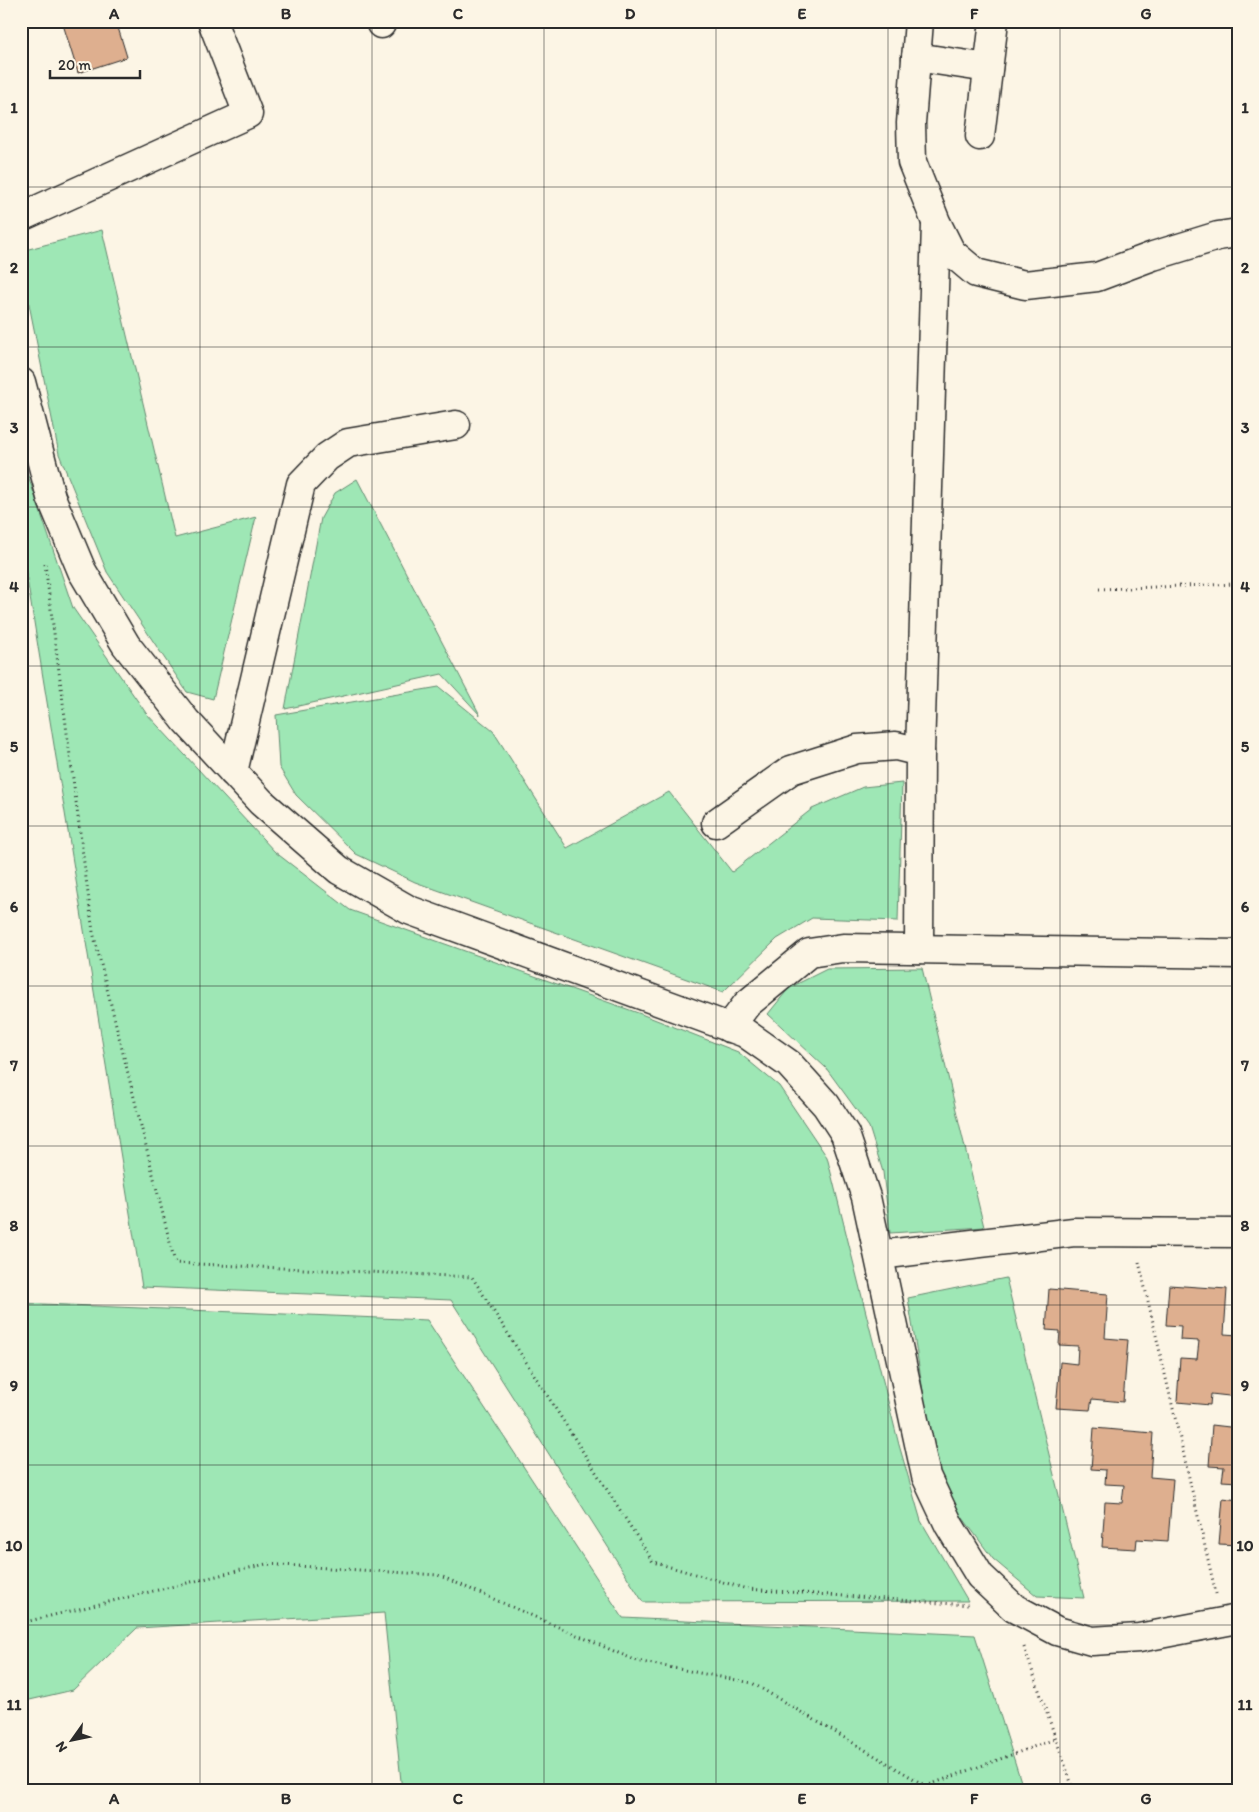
<svg xmlns="http://www.w3.org/2000/svg" width="1259" height="1812" font-family="Itim,sans-serif">
<style>
.green{fill:#9ee7b5;stroke:#648970}
.building{fill:#deaf8f;stroke:#2b2b2b}
.lines{fill:none;stroke-linecap:round;stroke-linejoin:round}
.minor-casing{stroke:#2b2b2b;stroke-width:31}
.path{stroke:#2b2b2b;stroke-width:3;stroke-dasharray:1 4;stroke-linecap:butt}
.minor{stroke:#fcf5e5;stroke-width:28}
.grid{fill:none;stroke:#2b2b2b;stroke-width:1;stroke-opacity:0.55}
.neatline{fill:none;stroke:#2b2b2b;stroke-width:2}
.grid-label{font-size:16px;text-anchor:middle;font-weight:bold;fill:#2b2b2b}
</style>
<rect width="100%" height="100%" fill="#fcf5e5"/>
<filter id="ink" filterUnits="userSpaceOnUse"><feTurbulence type="fractalNoise" baseFrequency=".02" numOctaves="2"/><feDisplacementMap in="SourceGraphic" scale="10" xChannelSelector="R" yChannelSelector="G"/><feConvolveMatrix kernelMatrix="1 2 1 2 8 2 1 2 1" color-interpolation-filters="sRGB"/></filter>
<g filter="url(#ink)">
<!-- green -->
<g class="green">
<polygon points="102,230 175,538 256,517 213,699 187,692 107,572 59,454 21,264 21,251"/>
<polygon points="21,455 73,608 146,713 275,852 350,910 641,1014 738,1052 779,1086 827,1157 899,1445 921,1521 968,1601 643,1602 451,1300 142,1287 21,542"/>
<polygon points="357,479 480,715 442,674 285,709 321,518 335,493"/>
<polygon points="439,687 493,731 567,848 669,792 732,872 812,809 863,787 902,783 898,921 812,918 777,939 723,992 415,882 356,854 296,795 279,767 276,715"/>
<polygon points="922,968 984,1227 890,1233 883,1172 869,1127 826,1068 768,1014 789,988 827,969"/>
<polygon points="1006,1278 1084,1598 1037,1596 993,1559 938,1484 908,1298"/>
<polygon points="21,1303 427,1320 623,1618 975,1635 1024,1791 402,1791 384,1613 137,1628 73,1690 21,1702"/>
</g>
<!-- building -->
<g class="building">
<polygon points="62,21 116,21 127,57 78,73"/>
<polygon points="1169,1285 1227,1289 1224,1334 1238,1335 1238,1397 1211,1394 1210,1405 1177,1402 1180,1358 1197,1359 1199,1341 1180,1340 1181,1326 1166,1325"/>
<polygon points="1049,1289 1108,1294 1105,1338 1128,1340 1123,1402 1092,1399 1090,1410 1056,1408 1060,1362 1077,1364 1078,1346 1059,1345 1060,1331 1046,1330"/>
<polygon points="1212,1425 1238,1428 1238,1482 1222,1481 1224,1467 1209,1466"/>
<polygon points="1094,1428 1153,1433 1150,1477 1173,1479 1168,1541 1137,1539 1136,1549 1102,1547 1105,1502 1122,1503 1124,1485 1105,1484 1106,1470 1091,1469"/>
<polygon points="1223,1498 1238,1500 1238,1545 1219,1544"/>
</g>
<g class="lines">
<defs>
<g id="minor">
<polyline points="381,21 381,24"/>
<polyline points="919,21 911,123 912,162 936,222 951,252 976,273 1025,285 1097,277 1153,256 1218,236 1238,233"/>
<polyline points="916,57 988,68"/>
<polyline points="980,136 994,21"/>
<polyline points="21,217 248,114 212,21"/>
<polyline points="21,382 51,497 82,571 126,645 186,721 261,802 339,870 409,910 745,1033 789,1064 826,1105 845,1134 866,1197 926,1476 949,1525 980,1576 1014,1608 1057,1631 1092,1641 1139,1638 1238,1619"/>
<polyline points="920,752 936,224"/>
<polyline points="233,772 301,484 327,457 348,443 456,425"/>
<polyline points="716,823 791,770 857,749 896,746 920,752 919,949"/>
<polyline points="729,1028 747,1004 809,953 843,948 1238,954"/>
<polyline points="879,1255 1074,1232 1238,1233"/>
</g>
</defs>
<!-- minor casing -->
<use href="#minor" class="minor-casing"/>
<!-- path -->
<g class="path">
<polyline points="45,564 93,932 175,1263 472,1277 653,1562 747,1589 968,1605"/>
<polyline points="1099,589 1238,584"/>
<polyline points="21,1259 28,1259"/>
<polyline points="1139,1262 1216,1594"/>
<polyline points="21,1623 266,1564 438,1575 637,1661 752,1683 926,1786 1055,1739"/>
<polyline points="1024,1647 1074,1791"/>
</g>
<!-- minor -->
<use href="#minor" class="minor"/>
</g>
</g>
<!-- grid -->
<path class="grid" d="M200,21V1791M372,21V1791M544,21V1791M716,21V1791M888,21V1791M1060,21V1791M21,187H1238M21,347H1238M21,507H1238M21,666H1238M21,826H1238M21,986H1238M21,1146H1238M21,1305H1238M21,1465H1238M21,1625H1238"/>
<!-- margin -->
<rect width="1259" height="1812" fill="none" stroke="#fcf5e5" stroke-width="55"/>
<!-- north arrow -->
<g transform="translate(72 1740) rotate(237)" stroke="#fcf5e5" stroke-width="4" paint-order="stroke">
<path d="M0-4L9 19L0 12L-9 19Z" fill="#2b2b2b"/>
<text y="-8" font-size="14" font-weight="bold" text-anchor="middle" fill="#2b2b2b">N</text>
</g>
<!-- scale -->
<path d="M50 70v8h90v-8" fill="none" stroke="#2b2b2b" stroke-width="2.5"/>
<text x="58" y="70" font-size="15" fill="#2b2b2b" stroke="#fcf5e5" stroke-width="4" paint-order="stroke">20 m</text>
<rect x="28" y="28" width="1204" height="1756" class="neatline"/>
<g class="grid-label">
<text x="114" y="19">A</text>
<text x="286" y="19">B</text>
<text x="458" y="19">C</text>
<text x="630" y="19">D</text>
<text x="802" y="19">E</text>
<text x="974" y="19">F</text>
<text x="1146" y="19">G</text>
<text x="14" y="113">1</text>
<text x="1245" y="113">1</text>
<text x="14" y="273">2</text>
<text x="1245" y="273">2</text>
<text x="14" y="433">3</text>
<text x="1245" y="433">3</text>
<text x="14" y="592">4</text>
<text x="1245" y="592">4</text>
<text x="14" y="752">5</text>
<text x="1245" y="752">5</text>
<text x="14" y="912">6</text>
<text x="1245" y="912">6</text>
<text x="14" y="1071">7</text>
<text x="1245" y="1071">7</text>
<text x="14" y="1231">8</text>
<text x="1245" y="1231">8</text>
<text x="14" y="1391">9</text>
<text x="1245" y="1391">9</text>
<text x="14" y="1551">10</text>
<text x="1245" y="1551">10</text>
<text x="14" y="1710">11</text>
<text x="1245" y="1710">11</text>
<text x="114" y="1804">A</text>
<text x="286" y="1804">B</text>
<text x="458" y="1804">C</text>
<text x="630" y="1804">D</text>
<text x="802" y="1804">E</text>
<text x="974" y="1804">F</text>
<text x="1146" y="1804">G</text>
</g>
</svg>
